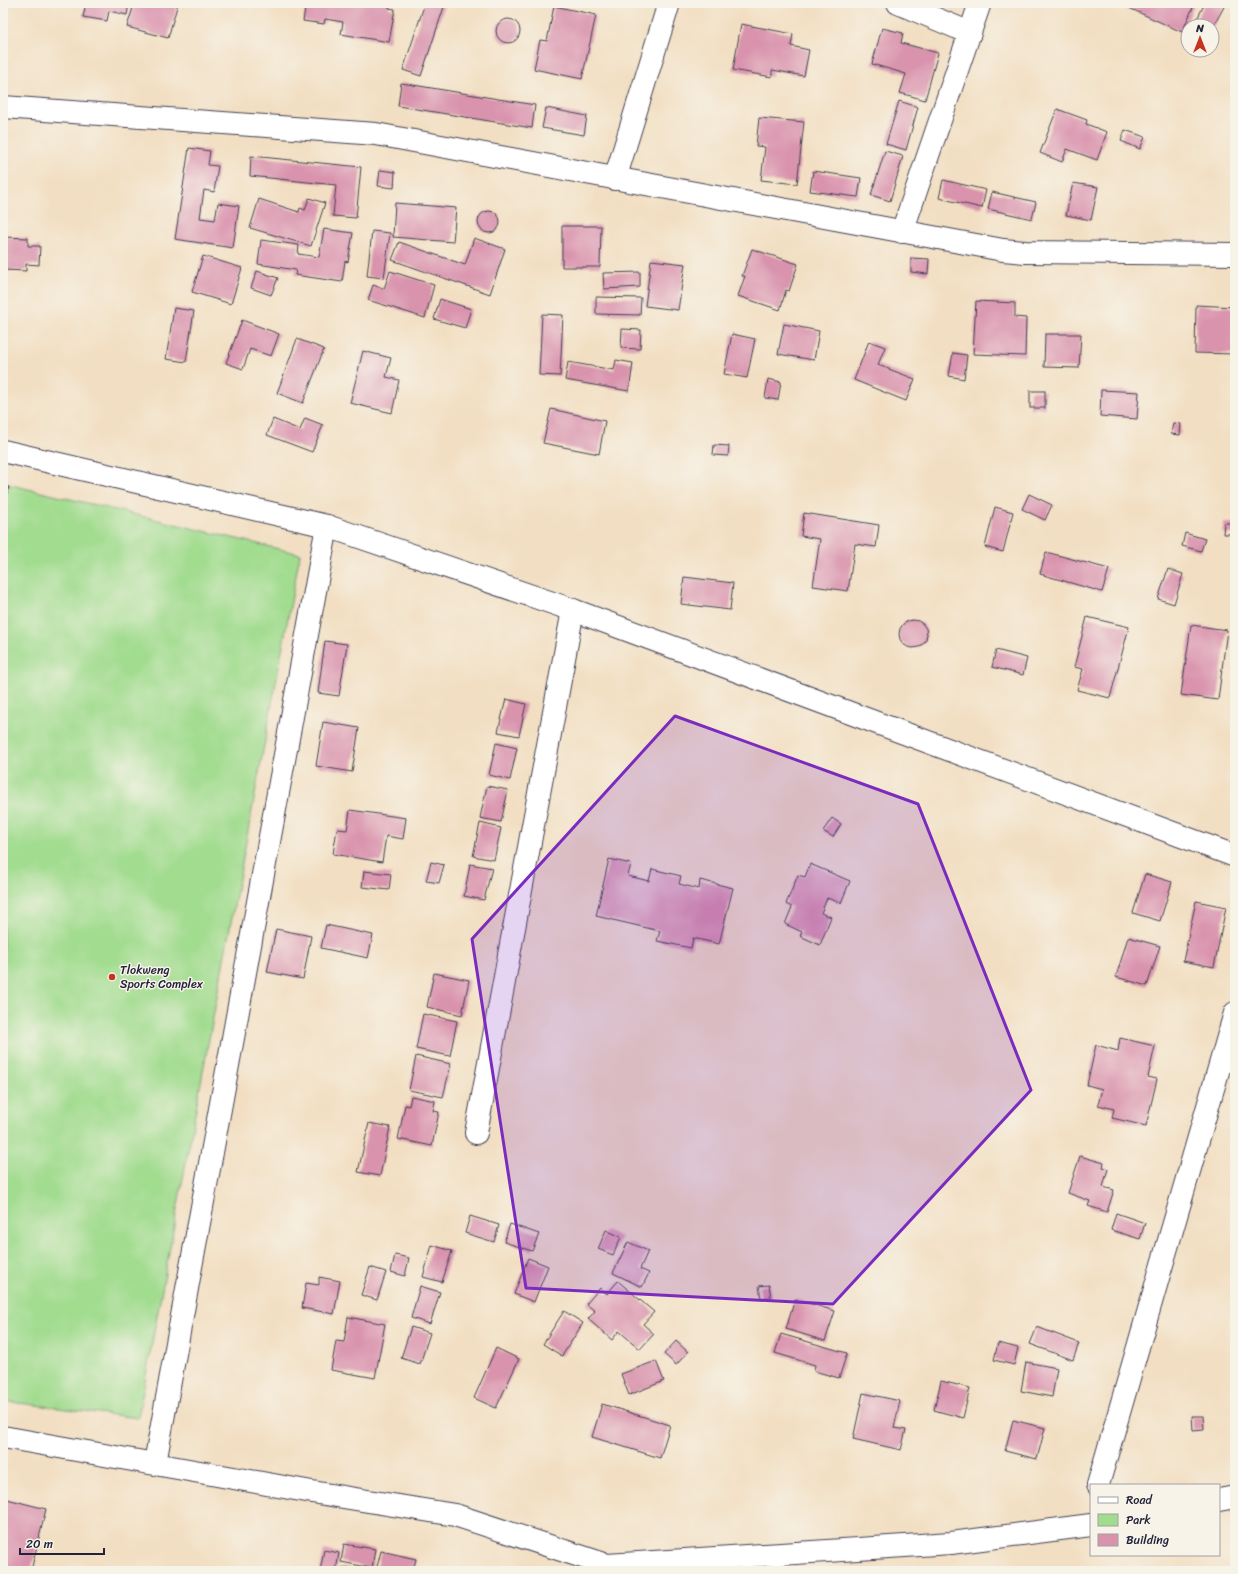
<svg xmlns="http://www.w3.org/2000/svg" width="1238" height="1574" font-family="Sriracha,sans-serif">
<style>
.green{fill:#a1dc8f;stroke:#627f65}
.building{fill:#d993ad}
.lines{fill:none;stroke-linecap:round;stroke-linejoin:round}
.minor-casing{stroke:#413e4f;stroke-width:24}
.tertiary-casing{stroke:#413e4f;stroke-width:24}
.minor{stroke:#fff;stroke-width:22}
.tertiary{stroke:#fff;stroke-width:22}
.marked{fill:#7b2cbf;fill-opacity:0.2;stroke:#7b2cbf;stroke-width:3;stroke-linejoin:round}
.poi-dot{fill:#c8321e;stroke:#f7f3e8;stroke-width:1.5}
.labels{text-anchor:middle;stroke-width:3;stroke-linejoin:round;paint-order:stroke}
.poi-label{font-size:12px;fill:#22223b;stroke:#f7f3e8;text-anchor:start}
</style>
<rect width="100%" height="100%" fill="#f7f3e8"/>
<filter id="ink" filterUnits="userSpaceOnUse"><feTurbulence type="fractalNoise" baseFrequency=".025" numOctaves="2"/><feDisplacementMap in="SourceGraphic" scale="8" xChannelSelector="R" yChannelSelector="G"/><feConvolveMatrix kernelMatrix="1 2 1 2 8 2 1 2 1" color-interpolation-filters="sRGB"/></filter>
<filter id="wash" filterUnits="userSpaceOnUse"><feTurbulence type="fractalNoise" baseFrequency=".012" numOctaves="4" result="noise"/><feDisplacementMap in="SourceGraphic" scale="16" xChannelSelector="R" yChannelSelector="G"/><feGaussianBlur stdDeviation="0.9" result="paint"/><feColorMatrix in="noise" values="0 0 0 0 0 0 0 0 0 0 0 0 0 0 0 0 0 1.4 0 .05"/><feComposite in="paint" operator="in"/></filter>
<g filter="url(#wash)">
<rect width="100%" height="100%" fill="#f2dfc3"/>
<!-- green -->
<polygon class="green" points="3,483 300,554 138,1418 3,1401"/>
<g id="blocks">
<!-- building -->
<g class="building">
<polygon points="86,3 129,3 127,15 109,11 107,21 83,17"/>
<polygon points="147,3 178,3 168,38 127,27 134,4 146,7"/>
<polygon points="306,3 389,3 389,8 395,9 389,42 341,34 343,22 325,19 324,24 303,21"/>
<polygon points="425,3 431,3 444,7 421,76 403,70"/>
<polygon points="1118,3 1195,3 1182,32"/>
<polygon points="1205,3 1226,3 1213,27 1197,19"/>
<polygon points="554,6 596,15 582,79 534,69 540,40 547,41"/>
<circle cx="508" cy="31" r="12"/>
<polygon points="741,24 793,34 791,46 809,50 804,76 772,70 772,77 733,70"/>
<polygon points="882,28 903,33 901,43 938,53 925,100 900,93 906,74 872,64"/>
<polygon points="401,83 535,105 532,128 398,106"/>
<polygon points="899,101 918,107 906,150 886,144"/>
<polygon points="546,108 587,116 584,135 542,128"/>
<polygon points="1057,109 1087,120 1086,124 1107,132 1097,160 1067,149 1062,162 1040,153"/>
<polygon points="759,118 804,122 797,184 761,180 765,147 756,146"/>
<polygon points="1125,130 1145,137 1140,149 1121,141"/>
<polygon points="189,148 210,151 208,165 218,166 214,192 204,190 200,218 215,220 218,203 239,206 233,248 175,239"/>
<polygon points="885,151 903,156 890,201 871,195"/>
<polygon points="251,156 361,167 356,218 333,216 336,185 250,176"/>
<polygon points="380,170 395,172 394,188 378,186"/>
<polygon points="813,171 861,178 858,197 810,191"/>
<polygon points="943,180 986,190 982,208 939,198"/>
<polygon points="1073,183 1098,187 1091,220 1066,215"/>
<polygon points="992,192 1036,202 1032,219 988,209"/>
<polygon points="309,198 325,203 311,246 250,228 259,199 299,212 300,208 305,210"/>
<polygon points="395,203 456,208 453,242 393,237"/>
<circle cx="489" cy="222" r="11"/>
<polygon points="562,226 601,226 600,267 562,267"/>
<polygon points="324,229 353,233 348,262 345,261 342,282 295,275 296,270 258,264 261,240 299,245 298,254 319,257"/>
<polygon points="372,231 390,233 384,278 367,276"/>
<polygon points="3,237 28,238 28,246 40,246 39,265 26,264 26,271 3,270"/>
<polygon points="474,238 505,249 490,294 392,260 399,242 465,265"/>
<polygon points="752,249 798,264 789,291 786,290 780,310 738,296 745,276 742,276"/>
<polygon points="203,256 242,268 231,304 192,292"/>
<polygon points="911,258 929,259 928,274 911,272"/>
<polygon points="651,260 685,264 678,310 645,306"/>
<polygon points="257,271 278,278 271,295 251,288"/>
<polygon points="390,271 434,285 425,318 368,300 373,285 384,289"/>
<polygon points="640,272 640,287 604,289 603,273"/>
<polygon points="596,297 641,298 640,315 596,314"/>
<polygon points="440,299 471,309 465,328 434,319"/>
<polygon points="976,301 1015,303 1015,317 1026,318 1025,356 973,354"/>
<polygon points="1196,305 1235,307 1235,354 1195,353"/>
<polygon points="174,308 194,311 186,362 166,359"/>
<polygon points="542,314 563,315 560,376 539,375"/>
<polygon points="242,320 279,334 271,356 250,349 243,369 226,363"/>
<polygon points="784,324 819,331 814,360 778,354"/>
<polygon points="622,329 641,330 640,349 621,348"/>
<polygon points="732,334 755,339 747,378 724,374"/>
<polygon points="1045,334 1081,334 1079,368 1044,367"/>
<polygon points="297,339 324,349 303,403 277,393"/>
<polygon points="869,341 885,347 878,365 915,379 906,401 854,380"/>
<polygon points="363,351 391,358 386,377 399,380 392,413 350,403"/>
<polygon points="953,353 967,355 964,379 949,376"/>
<polygon points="616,360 633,363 629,391 565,380 568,362 614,370"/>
<polygon points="768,379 781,382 778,400 765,398"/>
<polygon points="1101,390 1139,392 1137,419 1100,416"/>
<rect x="1030" y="391" width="15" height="17"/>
<polygon points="551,409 605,421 599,454 543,443"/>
<polygon points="305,418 323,425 312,452 267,435 273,419 300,430"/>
<polygon points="1173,423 1181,424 1180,435 1171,434"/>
<polygon points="714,445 729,446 728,456 713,455"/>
<polygon points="3,485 9,487 6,496 3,496"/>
<polygon points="1029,494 1052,505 1045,520 1022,509"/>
<polygon points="995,507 1013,512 1003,552 985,547"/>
<polygon points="804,513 879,525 876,547 855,544 848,591 813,586 820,539 801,536"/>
<polygon points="1224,523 1235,523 1235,534 1223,534"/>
<polygon points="1185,533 1205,539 1201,551 1182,546"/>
<polygon points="1046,552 1109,569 1102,592 1040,574"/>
<polygon points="1168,569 1183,574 1174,604 1158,599"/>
<polygon points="684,577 733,583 730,610 681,604"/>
<polygon points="1087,617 1129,627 1110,698 1077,690 1083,669 1074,667"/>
<circle cx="913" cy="634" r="14"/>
<polygon points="1191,625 1227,630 1218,700 1181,695"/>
<polygon points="325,641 347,644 339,696 318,693"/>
<polygon points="996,650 1027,658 1023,675 992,667"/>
<polygon points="506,699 526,704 519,736 498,732"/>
<polygon points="323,722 359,728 352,772 316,766"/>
<polygon points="496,743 517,748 510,780 489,775"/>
<polygon points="487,786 508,790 501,822 480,818"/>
<polygon points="350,810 406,818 403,839 386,836 382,862 333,854 337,829 347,830"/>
<polygon points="832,818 841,824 833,837 823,831"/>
<polygon points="480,823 501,828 494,860 473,856"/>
<polygon points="609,859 631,864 628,876 649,881 652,869 681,876 679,884 699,889 700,880 733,888 719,944 693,938 691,948 657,941 660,931 596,916"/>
<polygon points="431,862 444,865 439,883 426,881"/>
<polygon points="470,864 492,868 484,900 464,896"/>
<polygon points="810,864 850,881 841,903 827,898 821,913 831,917 820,945 800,936 802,932 785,924 792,907 786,904 798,875 805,877"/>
<polygon points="364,871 391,874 389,890 362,887"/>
<polygon points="1145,874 1172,882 1160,921 1133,913"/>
<polygon points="1196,901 1226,907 1214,967 1183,961"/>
<polygon points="326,925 373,935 368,958 321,948"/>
<polygon points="276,929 311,936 303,979 267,972"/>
<polygon points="1128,937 1160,946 1147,986 1116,977"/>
<polygon points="434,973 469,980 462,1015 427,1007"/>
<polygon points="423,1014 457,1021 450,1056 416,1049"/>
<polygon points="1120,1038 1155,1046 1148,1077 1157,1079 1146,1126 1112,1118 1114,1109 1098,1105 1102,1089 1087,1085 1096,1045 1118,1051"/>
<polygon points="416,1056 451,1064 443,1097 409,1090"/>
<polygon points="411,1096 435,1101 433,1111 439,1112 432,1146 398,1139 405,1105 409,1106"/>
<polygon points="369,1123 390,1127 380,1176 358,1172"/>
<polygon points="1080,1156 1104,1163 1103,1167 1108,1169 1103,1187 1114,1190 1107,1212 1088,1206 1090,1201 1068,1193"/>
<polygon points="1116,1213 1145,1223 1140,1239 1111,1230"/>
<polygon points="470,1216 499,1225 494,1242 465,1233"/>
<polygon points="510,1224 539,1234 532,1251 504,1242"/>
<polygon points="606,1230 621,1237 613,1255 598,1249"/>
<polygon points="628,1242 648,1251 640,1269 649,1273 642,1287 613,1273"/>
<polygon points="432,1245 452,1251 442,1282 423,1277"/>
<polygon points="395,1255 409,1258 405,1276 391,1272"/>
<polygon points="528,1258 548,1266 534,1302 514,1294"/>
<polygon points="370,1267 386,1272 377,1300 361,1295"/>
<polygon points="319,1277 340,1281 334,1314 302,1308 306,1283 319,1285"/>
<polygon points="618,1281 654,1312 643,1324 654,1334 640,1349 619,1331 612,1340 588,1319 595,1311 586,1304 600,1288 607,1294"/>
<polygon points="769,1285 771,1297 761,1298 759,1286"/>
<polygon points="420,1286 440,1292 430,1324 411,1318"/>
<polygon points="795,1299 835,1311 825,1341 786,1329"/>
<polygon points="564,1311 583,1323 562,1356 543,1344"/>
<polygon points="348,1317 385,1324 375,1378 331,1370 336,1341 344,1342"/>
<polygon points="411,1327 430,1333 420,1364 401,1358"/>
<polygon points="1037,1327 1079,1343 1073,1360 1030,1344"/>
<polygon points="781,1334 847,1353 839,1378 814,1371 815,1365 775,1353"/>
<polygon points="676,1341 688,1352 676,1365 664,1354"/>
<polygon points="998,1343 1018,1348 1014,1365 994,1360"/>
<polygon points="496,1348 519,1359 496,1408 474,1398"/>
<polygon points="656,1361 664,1381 629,1395 621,1374"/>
<polygon points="1026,1362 1057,1368 1052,1397 1021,1391"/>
<polygon points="941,1381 970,1388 963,1418 934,1410"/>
<polygon points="863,1393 900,1401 894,1428 906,1430 901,1450 853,1439"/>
<polygon points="602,1404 670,1425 660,1458 592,1437"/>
<polygon points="1192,1416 1203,1416 1204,1429 1193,1430"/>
<polygon points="1013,1420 1045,1428 1037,1459 1005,1451"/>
<polygon points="3,1498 46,1509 31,1571 3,1571"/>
<polygon points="344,1544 375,1549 372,1568 341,1562"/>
<polygon points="324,1550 339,1553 336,1571 320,1571"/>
<polygon points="381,1551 416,1559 413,1571 376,1571"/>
<polygon points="343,1567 357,1570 357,1571 342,1571"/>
</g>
</g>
</g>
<g filter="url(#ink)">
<use href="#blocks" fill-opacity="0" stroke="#413e4f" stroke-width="1"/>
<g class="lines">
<defs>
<g id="minor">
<polyline points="898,3 970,33"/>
<polyline points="615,179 669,3"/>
<polyline points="902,232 980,3"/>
<polyline points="3,451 327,526 573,610 1235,856"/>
<polyline points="476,1133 573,610"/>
<polyline points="3,1437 312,1492 455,1515 607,1565 951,1543 1091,1525"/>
<polyline points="155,1463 327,526"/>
<polyline points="1098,1485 1235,1013"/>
<polyline points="1219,1500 1235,1497"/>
</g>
<polyline id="tertiary" points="3,107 376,134 1003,250 1025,252 1235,254"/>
</defs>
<!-- minor casing -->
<use href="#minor" class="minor-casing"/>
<!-- tertiary casing -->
<use href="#tertiary" class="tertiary-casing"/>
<!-- minor -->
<use href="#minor" class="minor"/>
<!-- tertiary -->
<use href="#tertiary" class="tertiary"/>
</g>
</g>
<!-- marked area -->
<path class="marked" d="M675,716L918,804L1031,1090L833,1304L526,1288L472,939Z"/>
<!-- markers -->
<circle class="poi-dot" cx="112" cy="977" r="4"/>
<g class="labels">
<!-- poi labels -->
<g class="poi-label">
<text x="120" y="974">Tlokweng<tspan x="120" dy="14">Sports Complex</tspan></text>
</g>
</g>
<!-- margin -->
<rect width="1238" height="1574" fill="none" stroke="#f7f3e8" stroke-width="16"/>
<!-- legend -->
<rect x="1090" y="1484" width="130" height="72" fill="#f7f3e8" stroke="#a29fa3"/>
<rect x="1098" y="1497" width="20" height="6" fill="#ffffff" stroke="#a29fa3"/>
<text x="1126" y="1504" font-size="12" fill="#22223b">Road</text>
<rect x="1098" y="1514" width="20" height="12" fill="#a1dc8f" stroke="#a29fa3"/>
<text x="1126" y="1524" font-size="12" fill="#22223b">Park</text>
<rect x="1098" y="1534" width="20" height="12" fill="#d993ad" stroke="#a29fa3"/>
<text x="1126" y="1544" font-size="12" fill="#22223b">Building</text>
<!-- north arrow -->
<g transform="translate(1200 38)"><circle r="19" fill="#f7f3e8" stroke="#a29fa3"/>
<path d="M0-3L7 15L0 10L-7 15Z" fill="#c8321e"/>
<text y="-6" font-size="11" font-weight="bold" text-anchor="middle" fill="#22223b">N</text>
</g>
<!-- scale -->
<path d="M20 1548v6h84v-6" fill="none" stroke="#22223b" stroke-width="2"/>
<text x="26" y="1548" font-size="12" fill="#22223b" stroke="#f7f3e8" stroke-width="3" paint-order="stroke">20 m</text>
</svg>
